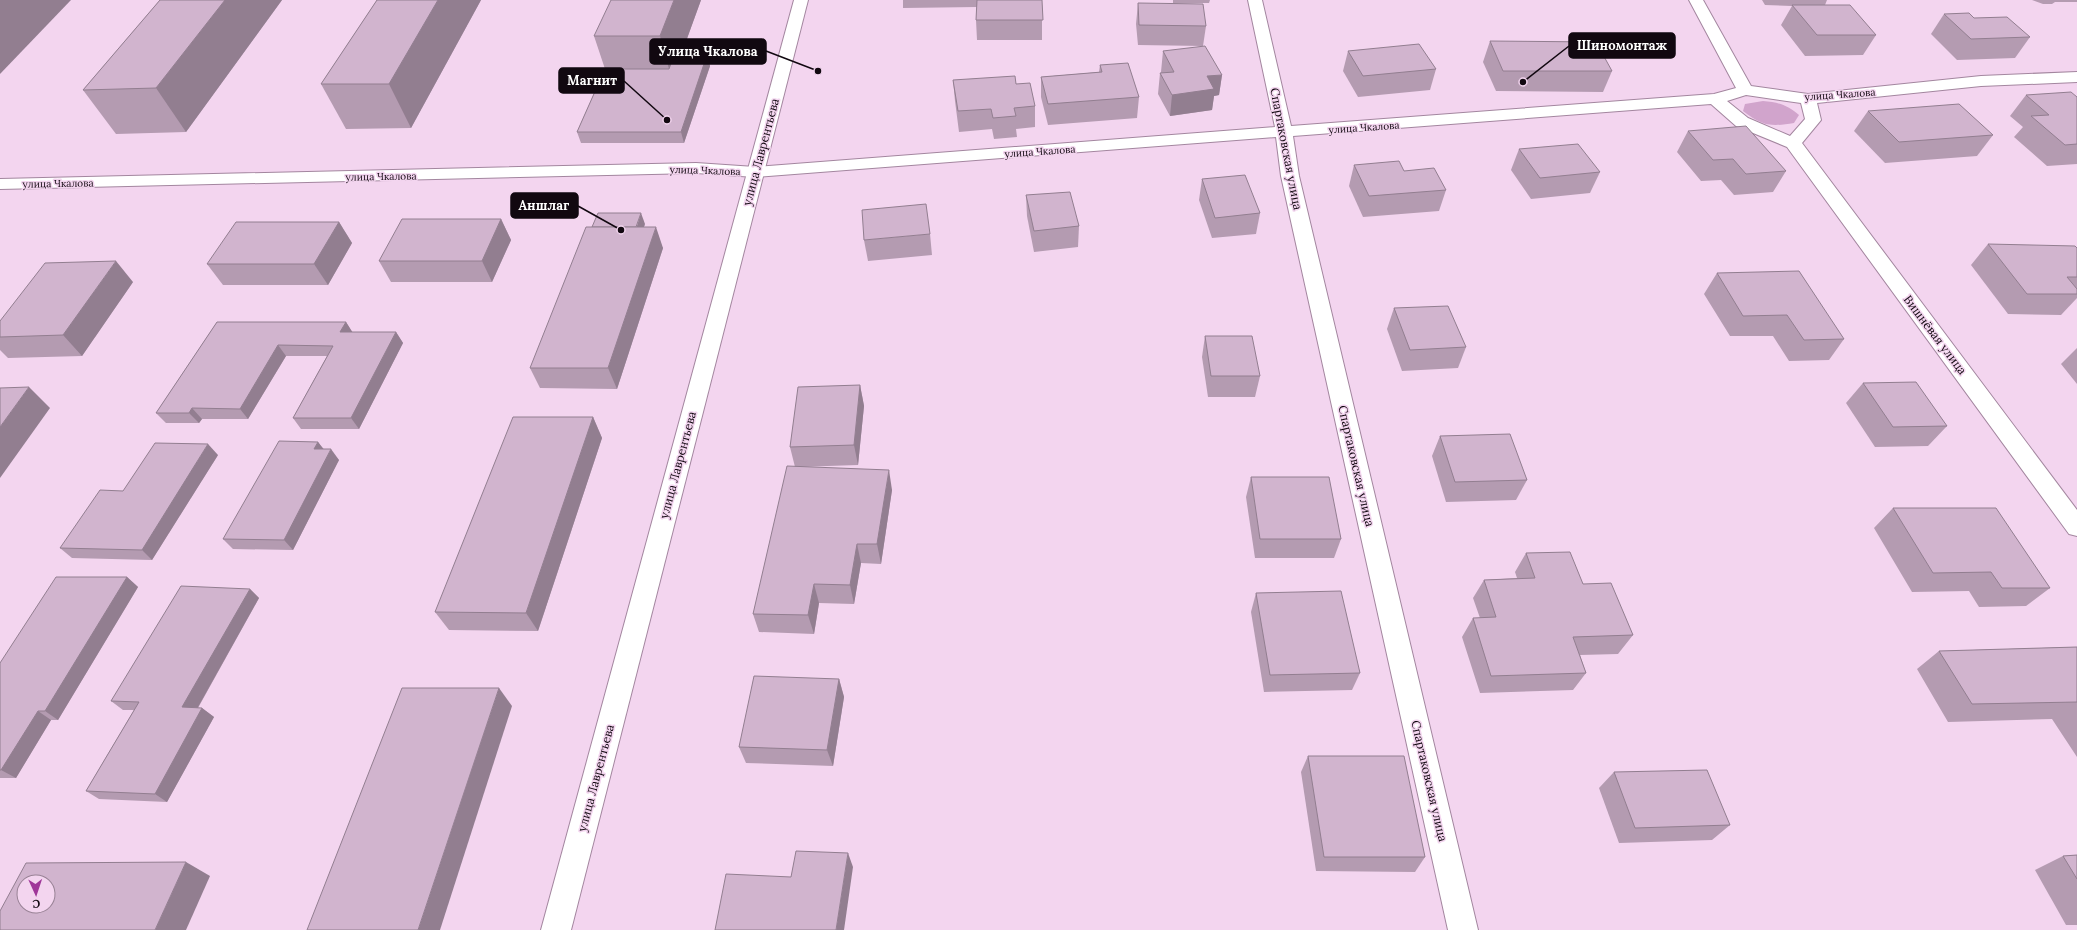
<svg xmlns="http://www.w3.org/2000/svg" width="2077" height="930" font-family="Lora,serif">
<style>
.green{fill:#d1a4cc}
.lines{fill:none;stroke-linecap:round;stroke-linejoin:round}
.street-casing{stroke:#a3869f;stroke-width:2}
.secondary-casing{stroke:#a3869f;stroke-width:2}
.street{fill:#fff;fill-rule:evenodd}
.secondary{fill:#fff;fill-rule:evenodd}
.wall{fill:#b49bb1}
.shaded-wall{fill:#927e90}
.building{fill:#d1b4ce;stroke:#927e90;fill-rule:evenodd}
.labels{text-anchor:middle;stroke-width:3;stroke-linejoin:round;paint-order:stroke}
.far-street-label{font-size:10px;fill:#110810;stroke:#f3d5ef}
.street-label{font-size:12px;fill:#110810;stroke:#f3d5ef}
.leader{fill:none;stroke:#110810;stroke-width:1.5}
.callout-dot{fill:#110810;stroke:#f3d5ef;stroke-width:1.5}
.callout{fill:#110810;stroke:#110810;stroke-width:1.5}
.callout-label{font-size:13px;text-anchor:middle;font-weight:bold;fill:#fff}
</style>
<rect width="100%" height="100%" fill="#f3d5ef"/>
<!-- green -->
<path class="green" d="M1763,101C1778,102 1787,105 1799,115L1794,123C1771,127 1762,126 1743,111L1745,104Z"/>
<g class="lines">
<defs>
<path id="street" d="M1248,0H1262L1291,126L1714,94L1736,88L1689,0H1703L1751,86L1808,94L1981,76L2077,72V82L1981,86L1817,103L1821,120L1802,143L2077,510V536L2069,534L1787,147L1736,126L1711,104L1293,136L1299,176L1478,930H1448L1281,176L1276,137L755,177L696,173L0,189V179L696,163L755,167L1275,127ZM1746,95L1801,103L1805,119L1790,136L1748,118L1727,101Z"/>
<polygon id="secondary" points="794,0 808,0 571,930 541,930"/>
</defs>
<!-- street casing -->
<use href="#street" class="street-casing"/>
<!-- secondary casing -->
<use href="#secondary" class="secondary-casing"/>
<!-- street -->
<use href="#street" class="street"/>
<!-- secondary -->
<use href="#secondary" class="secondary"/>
</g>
<!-- wall -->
<g class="wall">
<polygon points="160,0 282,0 186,132 116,134 83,90"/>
<polygon points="377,0 481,0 411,128 346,129 321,84"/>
<polygon points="701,0 681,55 707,55 710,66 684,143 581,143 577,132 605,69 594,36"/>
<polygon points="903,0 1042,0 1042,40 977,40 976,20 977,7 903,8"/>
<polygon points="1173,0 1210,0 1209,3 1173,3"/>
<polygon points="1762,0 1827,0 1825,5 1876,35 1863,55 1805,56 1781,25 1792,6 1765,5"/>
<polygon points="2032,0 2077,0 2077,2 2055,2 2052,4 2043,4"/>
<polygon points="1138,3 1206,26 1203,46 1138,45 1136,24"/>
<polygon points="1944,14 1974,18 2030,37 2015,58 1957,60 1931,34"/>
<polygon points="1490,41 1612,71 1603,92 1496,91 1483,62"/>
<polygon points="1163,51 1222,75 1219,95 1214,96 1212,110 1170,116 1158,94 1160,73 1161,73 1161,72"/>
<polygon points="1348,51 1436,69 1430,90 1358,97 1343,71"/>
<polygon points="1100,65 1139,97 1137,118 1048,125 1041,97 1041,77 1099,72"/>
<polygon points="953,80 1016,84 1035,106 1035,127 1016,129 1017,137 994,139 992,129 959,132 955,101"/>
<polygon points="2026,95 2077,97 2077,164 2047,166 2014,137 2023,127 2010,116"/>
<polygon points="1868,111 1993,135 1977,156 1885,163 1854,131"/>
<polygon points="1688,131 1786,171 1773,192 1734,195 1721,180 1701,181 1677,152"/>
<polygon points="1519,149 1600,172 1590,193 1531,199 1511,170"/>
<polygon points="1354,165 1404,171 1446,190 1439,211 1363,217 1349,186"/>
<polygon points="1202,179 1260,213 1256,234 1212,238 1199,200"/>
<polygon points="1026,195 1079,226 1078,247 1034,252 1027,216"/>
<polygon points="501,219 511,240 492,282 391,282 379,261"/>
<polygon points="339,222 352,243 328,285 223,285 207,264"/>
<polygon points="645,224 644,227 663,248 617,389 540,388 530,368"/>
<polygon points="930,234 932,255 868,261 864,240"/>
<polygon points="1988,244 2077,248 2077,298 2061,315 2008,314 1971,265"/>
<polygon points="1717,273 1844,339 1829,360 1789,361 1773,336 1730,336 1704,294"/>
<polygon points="133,282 82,356 8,358 0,350 0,321"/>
<polygon points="1394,308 1466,347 1458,368 1402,371 1387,329"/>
<polygon points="217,322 346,322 352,332 396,332 403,343 359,429 301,429 293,418 327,356 286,356 248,419 202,419 199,423 166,423 156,413"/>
<polygon points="1205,336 1260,376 1255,397 1208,397 1202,357"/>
<polygon points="2077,348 2077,384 2061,364"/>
<polygon points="1863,383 1947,426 1928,446 1875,447 1846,403"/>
<polygon points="860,385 864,406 858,465 797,467 892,490 881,564 861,563 854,604 819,603 814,634 759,632 753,614 795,467 790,447"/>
<polygon points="593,417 602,438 538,631 449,630 435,612"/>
<polygon points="1440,436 1527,480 1516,500 1446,502 1432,456"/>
<polygon points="318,442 323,449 339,460 293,550 233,549 223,539"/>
<polygon points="218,455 152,560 72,558 60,548 123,491"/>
<polygon points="1251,477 1341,539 1334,558 1255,558 1246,497"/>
<polygon points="1893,508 2050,588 2026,606 1979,607 1969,591 1912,592 1874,528"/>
<polygon points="1526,553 1583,584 1633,635 1618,654 1580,655 1586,673 1573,690 1480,693 1462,637 1473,618 1480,618 1473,598 1484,580 1517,578 1515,572"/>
<polygon points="127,577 138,587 58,720 51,720 16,778 0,778 0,663"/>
<polygon points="250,589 259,598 198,708 202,708 214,717 167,802 99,799 86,791 134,710 123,710 111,701"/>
<polygon points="1256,593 1360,673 1352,690 1264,692 1251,612"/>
<polygon points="2077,647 2077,757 2052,719 1948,722 1917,669 1939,651"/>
<polygon points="839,679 844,697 833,766 746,763 739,747"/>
<polygon points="1308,756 1425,857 1415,872 1316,871 1301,772"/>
<polygon points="1614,772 1730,825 1712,840 1619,843 1599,788"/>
<polygon points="2077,855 2077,925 2066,925 2035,870 2063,856"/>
</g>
<!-- shaded-wall -->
<g class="shaded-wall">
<polygon points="0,0 71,0 0,74"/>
<polygon points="225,0 282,0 186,132 156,88"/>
<polygon points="438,0 481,0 411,128 389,84"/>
<polygon points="674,0 701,0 672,80 660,36"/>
<polygon points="707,55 710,66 684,143 681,132"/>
<polygon points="1222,75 1219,95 1214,96 1212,110 1170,116 1172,95 1207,76"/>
<polygon points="641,213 645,224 639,239 636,229"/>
<polygon points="501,219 511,240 492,282 482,261"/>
<polygon points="339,222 352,243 328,285 314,264"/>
<polygon points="656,227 663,248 617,389 608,368"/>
<polygon points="116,261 133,282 82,356 63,335"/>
<polygon points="346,322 353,333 340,332"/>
<polygon points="396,332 403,343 359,429 351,418"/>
<polygon points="278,345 286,356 248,419 240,409"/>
<polygon points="860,385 864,406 858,465 854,445"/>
<polygon points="29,387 50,408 0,478 0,427"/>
<polygon points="192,408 202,419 199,423 189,413"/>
<polygon points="593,417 602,438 538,631 526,613"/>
<polygon points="318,442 326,452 314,449"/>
<polygon points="208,444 218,455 152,560 142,550"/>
<polygon points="331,449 339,460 293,550 284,540"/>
<polygon points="889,470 892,490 881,564 877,544"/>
<polygon points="857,544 861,563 854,604 850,585"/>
<polygon points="127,577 138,587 58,720 45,711"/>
<polygon points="814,584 819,603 814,634 808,615"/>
<polygon points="250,589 259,598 193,716 182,707"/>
<polygon points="839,679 844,697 833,766 827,750"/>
<polygon points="499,688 512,706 440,930 418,930"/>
<polygon points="202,708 214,717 167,802 155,794"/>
<polygon points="38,711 51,720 16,778 1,770"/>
<polygon points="848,853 853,867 844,930 836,930"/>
<polygon points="186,862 210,876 186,930 155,930"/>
</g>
<!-- building -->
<g class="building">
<polygon points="160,0 225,0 156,88 83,90"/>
<polygon points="377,0 438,0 389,84 321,84"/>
<polygon points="611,0 674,0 660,36 594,36"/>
<polygon points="977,0 1042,0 1043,20 976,20"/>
<polygon points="1138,3 1203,4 1206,26 1139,25"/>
<polygon points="1792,5 1850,5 1876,35 1817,35"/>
<polygon points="1969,13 1974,18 2007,17 2030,37 1971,39 1944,14"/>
<polygon points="1490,41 1596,42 1612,71 1503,71"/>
<polygon points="1419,44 1436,69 1363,76 1348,51"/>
<polygon points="1205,46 1222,75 1207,76 1214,89 1172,95 1160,73 1174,72 1163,51"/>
<polygon points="674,55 707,55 681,132 577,132 605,69 669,69"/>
<polygon points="1128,63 1139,97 1048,104 1041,77 1102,72 1100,65"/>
<polygon points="1015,76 1016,84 1030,83 1035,106 1014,108 1016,116 993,118 991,109 958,111 953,80"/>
<polygon points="2071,92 2077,97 2077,144 2065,145 2031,116 2049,115 2026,95"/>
<polygon points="1959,104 1993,135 1899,142 1868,111"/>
<polygon points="1746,126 1786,171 1746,174 1733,159 1713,160 1688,131"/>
<polygon points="1578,144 1600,172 1540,178 1519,149"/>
<polygon points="1399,161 1404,171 1434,168 1446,190 1369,196 1354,165"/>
<polygon points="1245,175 1260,213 1215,218 1202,179"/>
<polygon points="1070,192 1079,226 1034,231 1026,195"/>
<polygon points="926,204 930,234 864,240 862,210"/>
<polygon points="598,213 641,213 636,227 592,227"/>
<polygon points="402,219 501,219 482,261 379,261"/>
<polygon points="236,222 339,222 314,264 207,264"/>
<polygon points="586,227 656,227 608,368 530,368"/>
<polygon points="1988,244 2075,246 2077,248 2077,277 2067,277 2077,289 2077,294 2027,294"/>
<polygon points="116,261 63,335 0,337 0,321 45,263"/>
<polygon points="1799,271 1844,339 1804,340 1787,315 1743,316 1717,273"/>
<polygon points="1448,306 1466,347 1410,350 1394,308"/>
<polygon points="217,322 346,322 340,332 396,332 351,418 293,418 333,346 278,345 240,409 192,408 189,413 156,413"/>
<polygon points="1205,336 1252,336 1260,376 1211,376"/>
<polygon points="1916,382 1947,426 1893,427 1863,383"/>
<polygon points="860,385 854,445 790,447 798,387"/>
<polygon points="29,387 0,427 0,388"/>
<polygon points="513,417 593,417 526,613 435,612"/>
<polygon points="1510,434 1527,480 1455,482 1440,436"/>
<polygon points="279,441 318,442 314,449 331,449 284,540 223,539"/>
<polygon points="155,443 208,444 142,550 60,548 100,490 123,491"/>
<polygon points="787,466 889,470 877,544 857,544 850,585 814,584 808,615 753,614"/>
<polygon points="1251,477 1329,477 1341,539 1260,539"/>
<polygon points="1893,508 1996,508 2050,588 2002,588 1991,572 1933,573"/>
<polygon points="1570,552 1583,584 1611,583 1633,635 1573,637 1586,673 1491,676 1473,618 1496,617 1484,580 1535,578 1526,553"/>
<polygon points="56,577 127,577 45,711 38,711 1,770 0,770 0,663"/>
<polygon points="181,586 250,589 182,707 202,708 155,794 86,791 139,702 111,701"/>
<polygon points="1341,591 1360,673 1270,675 1256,593"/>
<polygon points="2077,647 2077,702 1972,704 1939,651"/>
<polygon points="754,676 839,679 827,750 739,747"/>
<polygon points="402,688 499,688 418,930 307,930"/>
<polygon points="1308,756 1404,756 1425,857 1324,857"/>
<polygon points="1707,770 1730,825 1635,828 1614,772"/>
<polygon points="796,851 848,853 836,930 715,930 726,874 791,877"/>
<polygon points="2077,855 2077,879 2063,856"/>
<path d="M186,862L155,930H0V911L26,863ZM24,882H48V906H24Z"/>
</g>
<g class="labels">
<!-- far-street labels -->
<g class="far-street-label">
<text transform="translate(1840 94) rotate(-4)" y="4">улица Чкалова</text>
<text transform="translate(1364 127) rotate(-4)" y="4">улица Чкалова</text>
<text transform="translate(1040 151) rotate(-4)" y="4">улица Чкалова</text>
<text transform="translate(705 170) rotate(2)" y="4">улица Чкалова</text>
<text transform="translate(381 176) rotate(-1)" y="4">улица Чкалова</text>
<text transform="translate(58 183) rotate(-1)" y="4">улица Чкалова</text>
</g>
<!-- street labels -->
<g class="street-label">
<text transform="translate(1286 149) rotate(79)" y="4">Спартаковская улица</text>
<text transform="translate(761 152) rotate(-75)" y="4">улица Лаврентьева</text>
<text transform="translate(1935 335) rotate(53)" y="4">Вишнёвая улица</text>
<text transform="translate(678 465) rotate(-75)" y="4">улица Лаврентьева</text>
<text transform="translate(1356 466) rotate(77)" y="4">Спартаковская улица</text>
<text transform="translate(596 778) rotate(-75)" y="4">улица Лаврентьева</text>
<text transform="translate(1429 781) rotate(77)" y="4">Спартаковская улица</text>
</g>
</g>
<!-- callouts -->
<path class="leader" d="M1523 82L1569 46M818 71L766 51M667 120L624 81M621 230L578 206"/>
<g class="callout-dot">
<circle cx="1523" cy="82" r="4"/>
<circle cx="818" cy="71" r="4"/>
<circle cx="667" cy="120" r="4"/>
<circle cx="621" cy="230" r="4"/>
</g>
<g class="callout">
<rect x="1569" y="33" width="106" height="25" rx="4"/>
<rect x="650" y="39" width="116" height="25" rx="4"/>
<rect x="559" y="68" width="65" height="25" rx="4"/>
<rect x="511" y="193" width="67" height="25" rx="4"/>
</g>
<g class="callout-label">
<text x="1622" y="50">Шиномонтаж</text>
<text x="708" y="56">Улица Чкалова</text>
<text x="592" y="85">Магнит</text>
<text x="544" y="210">Аншлаг</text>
</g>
<!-- north arrow -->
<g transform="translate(36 894) rotate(177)"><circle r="19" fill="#f3d5ef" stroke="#998396"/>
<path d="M0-3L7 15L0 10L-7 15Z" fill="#9f3799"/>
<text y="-6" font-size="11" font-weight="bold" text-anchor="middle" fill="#110810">С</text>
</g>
</svg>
